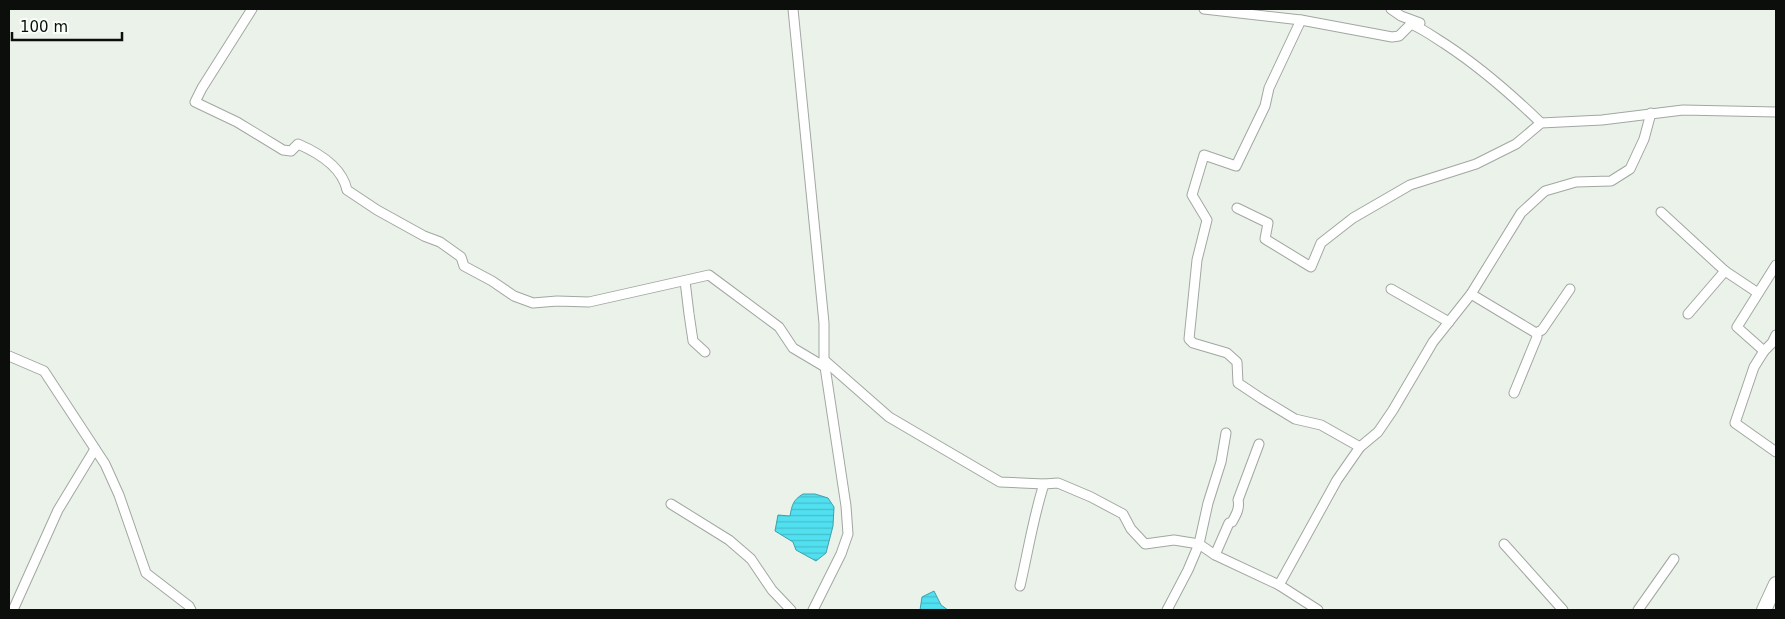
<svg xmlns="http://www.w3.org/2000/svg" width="1785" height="619" font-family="'DejaVu Sans',sans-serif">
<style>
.water{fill:url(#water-rules);stroke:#3ca1ac}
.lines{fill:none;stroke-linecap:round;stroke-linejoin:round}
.minor-casing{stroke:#a1a7a1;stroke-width:11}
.trunk-casing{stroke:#a1a7a1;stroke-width:16}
.minor{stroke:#fff;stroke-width:9}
.trunk{stroke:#fff;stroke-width:14}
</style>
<defs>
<pattern id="water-rules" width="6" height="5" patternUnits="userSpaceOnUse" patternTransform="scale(1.25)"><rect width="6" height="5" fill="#51e0f0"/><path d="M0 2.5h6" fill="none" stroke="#45bfcd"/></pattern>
</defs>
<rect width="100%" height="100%" fill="#ebf2ea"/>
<!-- water -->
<g class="water">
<path d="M803,494H815L828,498L834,507L833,526L826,553L816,561L796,550L793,542L775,531L778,515L790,516C792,505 793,500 803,494Z"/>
<polygon points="934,591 941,605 948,610 920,610 922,597"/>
</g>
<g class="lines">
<defs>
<g id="minor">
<path d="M252,9L202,88L195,102L237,122L283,150L291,151L298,144C319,153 342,167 347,190L377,210L424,236L440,242L461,257L464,266L492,281L514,296L533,303L557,301L589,302L709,275L779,327L793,348L825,367"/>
<polyline points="793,9 824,323 824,360 846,506 848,534 841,554 813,610"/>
<path d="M1204,9L1301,20L1392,37L1399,36L1411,24C1423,29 1434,37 1445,44C1480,67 1511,94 1541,123"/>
<polyline points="1391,9 1401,16 1420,23"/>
<polyline points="1301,20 1269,88 1265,106 1236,166 1204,155 1192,195 1207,220 1197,260 1189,339 1193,343 1227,353 1237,362 1238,383 1262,399 1295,419 1321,425 1360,447"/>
<polyline points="1237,208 1268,223 1265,239 1311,267 1321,243 1353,218 1410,185 1476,164 1516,144 1541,123 1602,120 1683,110 1776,112"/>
<polyline points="1661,212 1725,271 1758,293"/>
<polyline points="1776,265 1737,327 1764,351 1754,367 1735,423 1776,452"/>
<polyline points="685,281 689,314 693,341 705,352"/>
<polyline points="1391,289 1449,322"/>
<polyline points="1471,294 1536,333 1537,337 1514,393"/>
<polyline points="1688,314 1725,271"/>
<polyline points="1536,333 1542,330 1570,289"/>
<polyline points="1764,351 1772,343 1776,335"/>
<polyline points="9,356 44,371 105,464 119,495 146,573 189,606 191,610"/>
<polyline points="824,360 889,417 1000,482 1044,484 1058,483 1091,497 1123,514 1131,529 1145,544 1174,540 1199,544 1215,555 1279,585 1318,610"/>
<polyline points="671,504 729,540 751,559 772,590 791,610"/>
<polyline points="1504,544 1563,610"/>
<path d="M1215,555L1229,523L1232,522C1236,515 1240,508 1238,500L1259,444"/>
<polyline points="1279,585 1337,480 1360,447 1378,432 1393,410 1433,342 1471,294 1521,213 1545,191 1576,182 1611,181 1630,169 1644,139 1651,113"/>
<path d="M1020,586C1028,552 1033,518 1044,484"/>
<polyline points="13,610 58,510 95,449"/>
<polyline points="1167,610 1188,570 1199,544 1208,503 1221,462 1226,433"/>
<polyline points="1638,610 1674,559"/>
</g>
<polyline id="trunk" points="1764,610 1776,584"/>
</defs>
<!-- minor casing -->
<use href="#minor" class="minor-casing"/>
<!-- trunk casing -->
<use href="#trunk" class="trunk-casing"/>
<!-- minor -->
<use href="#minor" class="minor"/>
<!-- trunk -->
<use href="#trunk" class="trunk"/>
</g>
<!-- border -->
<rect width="1785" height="619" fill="none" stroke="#0c0e0c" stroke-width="20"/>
<!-- scale -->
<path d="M12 32v8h110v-8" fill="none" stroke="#0c0e0c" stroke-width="2.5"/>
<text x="20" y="32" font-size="15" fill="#0c0e0c" stroke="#f8fff8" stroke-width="4" paint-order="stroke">100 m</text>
</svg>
